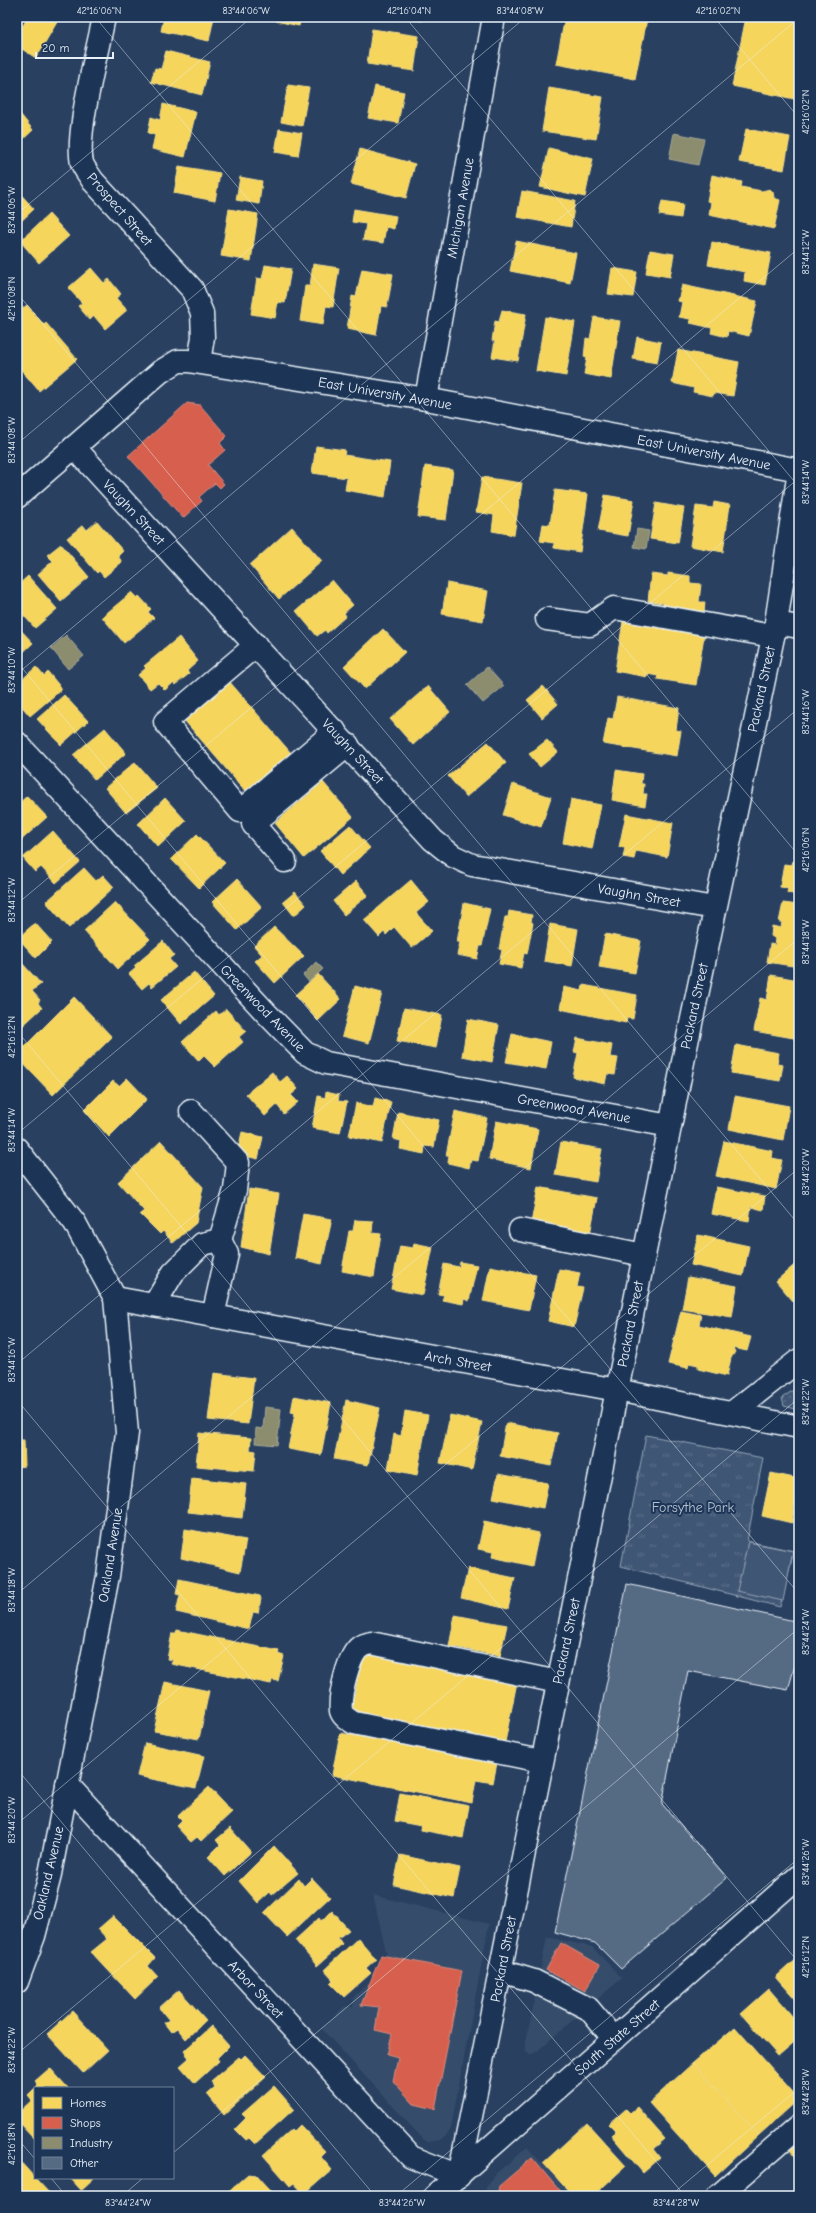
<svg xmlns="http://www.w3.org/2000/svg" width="816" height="2213" font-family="'Comic Neue',sans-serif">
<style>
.built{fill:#364d6b}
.grass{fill:url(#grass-dots);stroke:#94a4b6}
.park{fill:url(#park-tufts);stroke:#94a4b6}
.garden{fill:#415774;stroke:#94a4b6}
.homes{fill:#f6d55c;stroke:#f2dd8b}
.shops{fill:#d6604d;stroke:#db8c80}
.industry{fill:#8c8c6e;stroke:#a8aa97}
.building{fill:#556a83;stroke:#e8f1f8}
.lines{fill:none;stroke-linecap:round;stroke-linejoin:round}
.minor-casing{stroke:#e8f1f8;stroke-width:25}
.major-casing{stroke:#e8f1f8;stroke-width:25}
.minor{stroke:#1d3557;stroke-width:22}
.major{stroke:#1d3557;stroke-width:22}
.ticks{fill:none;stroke:#e8f1f8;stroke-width:1;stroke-opacity:0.45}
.labels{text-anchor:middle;stroke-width:4;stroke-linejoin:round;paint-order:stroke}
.street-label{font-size:14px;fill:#e8f1f8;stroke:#1d3557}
.park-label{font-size:14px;fill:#b6c3d0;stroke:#1d3557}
.neatline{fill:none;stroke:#e8f1f8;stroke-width:1.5}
.ticks-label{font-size:10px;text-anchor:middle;fill:#e8f1f8}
</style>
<defs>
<pattern id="grass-dots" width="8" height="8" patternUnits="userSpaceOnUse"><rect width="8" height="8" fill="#415774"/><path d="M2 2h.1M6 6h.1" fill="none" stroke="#5c7089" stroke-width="1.8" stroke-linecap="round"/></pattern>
<pattern id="park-tufts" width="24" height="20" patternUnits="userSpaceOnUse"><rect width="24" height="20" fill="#415774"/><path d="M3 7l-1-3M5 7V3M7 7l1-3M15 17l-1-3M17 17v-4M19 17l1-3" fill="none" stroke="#5c7089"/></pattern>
</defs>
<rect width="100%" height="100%" fill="#294061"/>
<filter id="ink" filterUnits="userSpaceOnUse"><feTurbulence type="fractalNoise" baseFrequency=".025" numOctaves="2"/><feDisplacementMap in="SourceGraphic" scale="8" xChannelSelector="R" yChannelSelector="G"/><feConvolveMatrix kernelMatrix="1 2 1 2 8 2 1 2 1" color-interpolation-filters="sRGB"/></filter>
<g filter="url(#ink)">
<!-- built -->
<g class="built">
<polygon points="373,1895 489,1924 451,2127 448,2133 440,2140 428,2142 423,2139 321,2028 345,2006 353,2007 354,1997 371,1980 387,1956"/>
<polygon points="547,1937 592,1947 622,1978 536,2052 531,2055 526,2051 526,2042"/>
<polygon points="527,2147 571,2196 484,2196 486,2188 493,2176"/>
</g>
<!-- grass -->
<polygon class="grass" points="799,1386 799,1410 784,1406 782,1398"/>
<!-- park -->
<polygon class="park" points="646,1435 763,1458 747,1541 794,1551 780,1607 621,1566"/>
<!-- garden -->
<polygon class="garden" points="748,1542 793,1551 783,1601 737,1591"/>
<!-- homes -->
<g class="homes">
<polygon points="28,17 60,17 36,58 17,46 17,35"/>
<polygon points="164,17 214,17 209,41 161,31"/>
<polygon points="277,17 301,17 299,26 276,21"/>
<polygon points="402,17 423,17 422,21"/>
<polygon points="565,17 647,19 635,79 556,64"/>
<polygon points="746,17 799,19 799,100 732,86"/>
<polygon points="372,29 419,36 414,71 367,64"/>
<polygon points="166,51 210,62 202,95 151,82 155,68 161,69"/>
<polygon points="288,85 309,88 302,126 281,122"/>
<polygon points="375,86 404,92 398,123 368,118"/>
<polygon points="549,88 603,97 596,139 542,131"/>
<polygon points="163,104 196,112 185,157 152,149 155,135 148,133 151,117 160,120"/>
<polygon points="17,110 33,130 17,145"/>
<polygon points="279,129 302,133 298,156 275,152"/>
<polygon points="746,129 790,137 784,170 739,162"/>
<polygon points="549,148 593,159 585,197 540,187"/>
<polygon points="360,149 415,164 406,198 351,184"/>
<polygon points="179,166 220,173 215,201 174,193"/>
<polygon points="712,175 742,182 741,187 762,191 770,189 773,192 774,198 780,200 774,229 709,215 711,202 707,201"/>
<polygon points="240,177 262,181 259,204 236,200"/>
<polygon points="17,190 34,209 17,225"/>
<polygon points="522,191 575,201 571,227 517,217"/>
<polygon points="662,201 683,204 681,218 659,215"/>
<polygon points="229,209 258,214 251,261 221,256"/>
<polygon points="354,209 396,216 394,229 386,227 383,243 363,240 366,224 352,222"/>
<polygon points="49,214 69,236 39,263 20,241"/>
<polygon points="516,241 576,253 570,283 510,271"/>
<polygon points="712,242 771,253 765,285 744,281 745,272 708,265"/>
<polygon points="650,250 674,254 670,277 646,273"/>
<polygon points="313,264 339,268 333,307 326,306 323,325 300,321 305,286 310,286"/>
<polygon points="265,265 291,269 285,303 278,302 275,318 251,314 257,278 262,279"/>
<polygon points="91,268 104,283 109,279 121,294 116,298 127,310 105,329 94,316 90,320 78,306 82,303 68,288"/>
<polygon points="612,268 637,272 633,297 608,294"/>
<polygon points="362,269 393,274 387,307 381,306 376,335 347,329 352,296 356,297"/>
<polygon points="682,285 757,301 749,336 728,331 727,337 711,333 712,328 690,323 690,319 679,317 682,302 678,301"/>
<polygon points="27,305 44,325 46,323 77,359 39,391 17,365 17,313"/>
<polygon points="502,310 526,314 518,361 492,357 495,341 492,341 495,321 499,322"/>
<polygon points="545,317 575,322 566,376 536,371"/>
<polygon points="594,317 620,321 611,379 584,374 587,358 584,357 586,338 590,339"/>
<polygon points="637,337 661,342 657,363 633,359"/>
<polygon points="678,350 739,362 733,396 714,393 713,396 693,392 694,388 672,383"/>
<polygon points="316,446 345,450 344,455 390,462 385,497 345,490 347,478 312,473"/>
<polygon points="425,466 453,470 446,520 418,517"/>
<polygon points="482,477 522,483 514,535 492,531 494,515 476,512"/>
<polygon points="555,490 588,494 580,552 554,548 554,543 540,541 543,524 550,525"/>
<polygon points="605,495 634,500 628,536 598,531"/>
<polygon points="714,502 730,505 723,552 690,546 696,506 713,508"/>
<polygon points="656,503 684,508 678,543 650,539"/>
<polygon points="97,521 123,551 118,556 122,562 104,577 99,571 97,573 67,538 83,525 87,530"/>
<polygon points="292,527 322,561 279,599 250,565"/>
<polygon points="61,544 89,577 61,601 38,574 53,561 47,555"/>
<polygon points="668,573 690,576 690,583 701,584 699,602 705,602 704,614 663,608 663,603 648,601 651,574 668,576"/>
<polygon points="28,576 57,609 35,628 17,608 17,586"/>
<polygon points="332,580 353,605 344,613 346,616 327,633 325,630 317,636 296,611"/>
<polygon points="447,583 488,591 483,621 442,614"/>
<polygon points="132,592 137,598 139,596 151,609 148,612 154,618 124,643 102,617"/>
<polygon points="624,615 705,630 696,685 657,679 658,676 647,674 647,677 615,671"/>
<polygon points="17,626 33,643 17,658"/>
<polygon points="383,629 405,652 365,689 344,666"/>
<polygon points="179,637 198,661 187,671 189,674 175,685 173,683 165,690 158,683 150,689 138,675 146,668 144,666"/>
<polygon points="36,667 44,676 48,672 62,689 30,716 17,701 17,684"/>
<polygon points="229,681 291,753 246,792 184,720"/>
<polygon points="428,686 450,712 413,745 390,719"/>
<polygon points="543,686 558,704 542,718 527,700"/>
<polygon points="64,695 88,721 61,745 37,719"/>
<polygon points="617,697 679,708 676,730 681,731 677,756 603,744 608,718 613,719"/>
<polygon points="105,728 126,753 95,780 73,755"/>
<polygon points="547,740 558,752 540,767 529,754"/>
<polygon points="488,742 506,763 466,797 448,776"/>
<polygon points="135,762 157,788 126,813 105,788"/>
<polygon points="616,770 642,774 641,784 644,784 643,794 647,794 645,806 612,800"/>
<polygon points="323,782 353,817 304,858 275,823"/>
<polygon points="513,784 551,797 541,827 503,815"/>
<polygon points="27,796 47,817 17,844 17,805"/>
<polygon points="165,798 186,821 158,847 138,824"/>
<polygon points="571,799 601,805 592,849 563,843"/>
<polygon points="626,814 673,823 667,857 636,851 634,859 623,857 625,848 619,847"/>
<polygon points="799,822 799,852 794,851"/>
<polygon points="350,825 370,848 340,875 320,851"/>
<polygon points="53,831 80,862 56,883 41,867 35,872 23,858"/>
<polygon points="197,834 225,863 199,888 171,859"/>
<polygon points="792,861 799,863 799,895 787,893 788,888 780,887 784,864 791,865"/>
<polygon points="84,868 96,881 103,875 114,887 69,928 46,902"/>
<polygon points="237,879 262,907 237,930 212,902"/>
<polygon points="411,880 429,902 416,913 432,931 412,948 394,927 386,935 384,932 379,937 364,920"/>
<polygon points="356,881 368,895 344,915 333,901"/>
<polygon points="295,892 306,905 294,916 283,902"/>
<polygon points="115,902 150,939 118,969 84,931"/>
<polygon points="464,903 490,909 482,946 480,946 477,959 457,955 460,942 457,942"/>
<polygon points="783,903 799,905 799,967 767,962 770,944 775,945 776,939 771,936 772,926 781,928 782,922 779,922"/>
<polygon points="509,911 532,915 531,922 533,923 527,954 524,953 521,968 499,964 502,950 499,949 505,917 508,917"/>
<polygon points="35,923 52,942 36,958 18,938"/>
<polygon points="550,924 578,929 572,966 544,961"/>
<polygon points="274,927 304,956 275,983 255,961 262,955 254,946"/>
<polygon points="605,934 641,941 635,973 599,967"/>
<polygon points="163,941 174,955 169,959 176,967 152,987 149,983 142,989 129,974 136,968 134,966"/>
<polygon points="22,963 41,984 32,991 40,1000 38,1003 42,1008 17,1031 17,967"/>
<polygon points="194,972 214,996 181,1024 161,1000"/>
<polygon points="318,974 341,999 318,1021 295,995"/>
<polygon points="771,975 799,980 799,1039 754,1031 760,998 767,1000"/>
<polygon points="583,985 637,995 633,1019 627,1018 626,1023 560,1009 564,987 582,991"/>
<polygon points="355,986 382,993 369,1043 342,1036"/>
<polygon points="74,997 112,1037 53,1095 17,1057 17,1054"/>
<polygon points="404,1008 442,1015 436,1048 397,1041"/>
<polygon points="226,1009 246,1031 239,1037 243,1042 215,1067 204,1056 199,1061 182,1042 216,1011 219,1015"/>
<polygon points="468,1019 499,1025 492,1062 462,1056"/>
<polygon points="512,1034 551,1042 546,1069 506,1062"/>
<polygon points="577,1038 612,1045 610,1057 618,1058 615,1075 607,1074 605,1084 573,1077 578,1053 574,1052"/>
<polygon points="736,1045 779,1053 777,1064 783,1065 780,1081 731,1073"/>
<polygon points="272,1072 280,1082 287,1076 298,1089 291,1095 298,1102 284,1114 277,1105 265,1116 246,1094"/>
<polygon points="127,1078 147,1099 109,1137 84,1110 113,1081 119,1086"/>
<polygon points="326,1092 339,1095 338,1101 347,1102 340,1133 312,1128 318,1096 325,1098"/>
<polygon points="735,1096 789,1106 783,1140 729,1129"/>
<polygon points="375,1098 391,1102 382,1143 349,1136 356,1103 373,1107"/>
<polygon points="455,1111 487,1118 478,1161 471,1160 469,1168 448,1163 449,1155 446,1155"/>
<polygon points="398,1112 439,1120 434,1147 425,1146 424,1154 400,1149 401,1141 393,1139"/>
<polygon points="496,1121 538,1129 531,1168 489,1159"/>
<polygon points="242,1132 263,1137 258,1159 237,1154"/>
<polygon points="161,1141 203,1187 196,1223 173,1243 163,1231 160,1234 140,1214 144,1211 118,1182"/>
<polygon points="724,1141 773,1151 772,1158 782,1160 776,1189 716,1176"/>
<polygon points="561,1142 602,1149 596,1182 555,1175"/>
<polygon points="538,1187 597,1198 590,1234 531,1223"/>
<polygon points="716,1187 765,1196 763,1210 751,1207 749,1221 711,1214"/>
<polygon points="249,1189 279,1194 269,1254 241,1247"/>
<polygon points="303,1214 332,1219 322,1264 295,1258"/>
<polygon points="355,1220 373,1221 372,1233 381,1234 374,1277 342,1271 349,1231 353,1231"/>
<polygon points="698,1235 749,1246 743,1276 691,1265"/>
<polygon points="414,1243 433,1247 423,1295 391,1289 400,1246 413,1248"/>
<polygon points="799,1261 799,1295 793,1301 776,1281"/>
<polygon points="460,1262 477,1265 469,1301 464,1299 463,1304 442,1300 444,1295 438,1294 444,1264 459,1267"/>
<polygon points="490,1266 536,1275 529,1310 483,1301"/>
<polygon points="559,1269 580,1273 577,1287 583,1288 574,1327 548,1321"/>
<polygon points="688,1277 737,1286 732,1317 682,1309"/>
<polygon points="681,1311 701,1315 699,1325 751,1337 747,1351 733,1348 735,1352 731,1358 727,1376 698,1369 698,1365 689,1363 688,1368 668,1364"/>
<polygon points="214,1373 254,1378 248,1424 208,1420"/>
<polygon points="294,1396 331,1403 321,1455 288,1449 295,1413 291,1412"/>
<polygon points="346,1400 380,1408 368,1465 334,1459"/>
<polygon points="405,1411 428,1415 417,1475 388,1469 394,1434 401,1436"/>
<polygon points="450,1415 482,1422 472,1470 440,1463"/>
<polygon points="506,1423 558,1433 551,1466 500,1456"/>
<polygon points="199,1433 251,1438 250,1450 256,1451 254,1471 196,1466"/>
<polygon points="17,1440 24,1440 25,1466 17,1467"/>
<polygon points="771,1473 799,1479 792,1523 762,1516"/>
<polygon points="498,1474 548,1483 543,1508 493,1498"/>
<polygon points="192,1478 246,1484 242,1518 188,1512"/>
<polygon points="484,1521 539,1533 532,1566 492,1557 493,1552 478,1549"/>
<polygon points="185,1529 246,1540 240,1572 181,1558"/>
<polygon points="468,1568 515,1578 508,1609 461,1598"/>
<polygon points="179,1579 260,1596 261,1599 258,1613 253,1612 249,1629 176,1612 180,1595 176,1594"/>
<polygon points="17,1581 21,1582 17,1603"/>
<polygon points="455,1615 507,1625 500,1656 449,1646"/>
<polygon points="177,1630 279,1651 278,1654 284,1656 278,1681 272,1680 271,1684 171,1664 173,1660 167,1659 172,1633 176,1633"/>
<polygon points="364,1650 517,1682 505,1742 351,1711"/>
<polygon points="165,1682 209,1691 199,1739 154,1731"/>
<polygon points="340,1733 497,1763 493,1783 476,1780 472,1803 332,1775"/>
<polygon points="145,1743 204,1756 196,1788 137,1776"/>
<polygon points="209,1787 232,1812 201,1841 197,1837 191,1842 176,1826 182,1820 178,1816"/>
<polygon points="400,1793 469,1806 463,1838 421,1830 421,1826 395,1821"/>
<polygon points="230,1828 251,1852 225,1876 208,1857 220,1845 216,1840"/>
<polygon points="274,1846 298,1873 272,1895 270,1892 258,1903 239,1881"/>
<polygon points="400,1855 460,1868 454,1898 394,1885"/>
<polygon points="312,1878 330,1897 287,1937 264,1913 299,1879 304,1886"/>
<polygon points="332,1911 349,1930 338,1938 342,1944 317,1966 295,1940 319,1918 321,1921"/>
<polygon points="113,1916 155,1958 148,1966 158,1977 135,1999 91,1952 107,1939 98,1929"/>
<polygon points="358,1938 376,1959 366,1968 371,1973 344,1997 330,1983 333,1980 324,1970"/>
<polygon points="799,1956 799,2003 776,1977"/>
<polygon points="769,1989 799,2024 799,2038 778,2056 741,2014"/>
<polygon points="179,1990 206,2020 186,2039 177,2028 171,2032 164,2023 169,2020 159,2008"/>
<polygon points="72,2011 108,2050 83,2073 47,2034"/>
<polygon points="211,2026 229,2046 217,2058 219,2061 195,2083 180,2066 189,2058 184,2051"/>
<polygon points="735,2027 799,2099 759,2135 693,2063"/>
<polygon points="245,2055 266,2077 224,2115 207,2094 215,2087 211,2081 239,2057 241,2059"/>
<polygon points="693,2063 759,2135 715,2176 649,2103"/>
<polygon points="50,2068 68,2088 35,2088 35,2140 17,2121 17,2114 32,2100 28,2095 38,2085 35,2081"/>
<polygon points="274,2086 294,2109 255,2144 249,2138 246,2140 235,2129 246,2118 242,2114"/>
<polygon points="637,2107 665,2139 653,2149 660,2158 643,2173 611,2135 616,2131 609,2124 626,2109 630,2113"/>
<polygon points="587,2123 626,2166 593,2196 573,2196 543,2163"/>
<polygon points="300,2125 326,2152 321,2157 332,2170 304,2194 294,2183 290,2186 263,2155 292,2129 294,2131"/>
<polygon points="799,2142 799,2161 790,2150"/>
<polygon points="17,2158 35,2178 52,2196 17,2196"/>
<polygon points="248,2174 257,2175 276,2196 223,2196"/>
<polygon points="70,2178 94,2178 81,2190"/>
</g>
<!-- shops -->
<g class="shops">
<polygon points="187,403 200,405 227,436 220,443 225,450 208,465 224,484 220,488 215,483 199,497 202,501 183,518 128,456"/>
<polygon points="561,1943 600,1965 585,1991 546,1970"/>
<polygon points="381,1955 462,1971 435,2109 414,2104 393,2081 398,2058 387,2055 392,2034 375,2030 379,2007 361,2005"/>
<polygon points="532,2158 564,2196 497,2196 499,2186"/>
</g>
<!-- industry -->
<g class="industry">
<polygon points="674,133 704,139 698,165 669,159"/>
<polygon points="637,529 649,531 646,549 634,547"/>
<polygon points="66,635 84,656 68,669 51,648"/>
<polygon points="487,667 504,686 483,703 467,685"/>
<polygon points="316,962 323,969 309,982 303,975"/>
<polygon points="265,1407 281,1409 277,1445 255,1443 256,1428 263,1429"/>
</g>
<!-- building -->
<polygon class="building" points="627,1584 799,1622 799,1651 788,1690 688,1671 662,1804 727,1878 621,1969 595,1943 555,1932"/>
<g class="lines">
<defs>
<g id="minor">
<path d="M104,17C98,49 75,134 82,163C84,169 90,176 93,181L192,289L202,313L203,337L199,362"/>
<polyline points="426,399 494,17"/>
<polyline points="74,447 433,840 453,856 472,865 714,908"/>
<polyline points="17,497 160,372 178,361 188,361 426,399 799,470"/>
<polyline points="547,619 590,625 614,608 773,636"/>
<polyline points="776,623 799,627"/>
<polyline points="256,645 165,722 240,811 335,731"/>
<polyline points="17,743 268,1015 305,1053 326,1063 670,1126"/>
<polyline points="285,861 253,824 348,745"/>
<polyline points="191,1111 238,1163 235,1190 220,1240"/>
<polyline points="17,1149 75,1223 115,1298 127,1433 108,1576 49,1879 34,1936 17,1982"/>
<polyline points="520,1230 644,1255"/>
<polyline points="115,1298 617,1390 799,1427"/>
<polyline points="154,1305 173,1273 202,1244 220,1240 227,1254 213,1316"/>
<polyline points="733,1412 799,1360"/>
<path d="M541,1761L354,1723C349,1720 343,1717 341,1711C339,1697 348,1655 360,1647C363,1645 368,1644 371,1643L558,1682"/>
<polyline points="67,1784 411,2157 459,2176"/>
<polyline points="501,1971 534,1981 589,2009 614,2039"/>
<polyline points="718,2196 799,2126"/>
</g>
<g id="major">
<polyline points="459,2176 686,1047 776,623 799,471"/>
<polyline points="435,2196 799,1876"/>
</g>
</defs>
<!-- minor casing -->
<use href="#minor" class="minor-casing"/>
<!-- major casing -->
<use href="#major" class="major-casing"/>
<!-- minor -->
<use href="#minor" class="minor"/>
<!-- major -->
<use href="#major" class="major"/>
</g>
</g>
<!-- ticks -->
<path class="ticks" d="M95,17L799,856M405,17L799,487M714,17L799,118M17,214L252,17M17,293L799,1225M17,444L526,17M17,662L799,1594M17,674L799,18M17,904L799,248M17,1031L799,1963M17,1134L799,478M17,1364L799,708M17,1400L685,2196M17,1594L799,938M17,1769L375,2196M17,1824L799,1168M17,2054L799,1398M17,2138L35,2159M173,2153L799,1628M51,2178L66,2196M122,2196L143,2178M396,2196L799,1858M670,2196L799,2088"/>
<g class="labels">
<!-- street labels -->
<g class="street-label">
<text transform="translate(460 208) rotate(-80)" y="5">Michigan Avenue</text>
<text transform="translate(120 209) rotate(49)" y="5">Prospect Street</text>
<text transform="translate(385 393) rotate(10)" y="5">East University Avenue</text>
<text transform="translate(704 452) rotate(11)" y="5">East University Avenue</text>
<text transform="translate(134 512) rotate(47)" y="5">Vaughn Street</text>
<text transform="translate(761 689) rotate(-78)" y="5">Packard Street</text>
<text transform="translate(353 751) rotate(47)" y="5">Vaughn Street</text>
<text transform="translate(639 895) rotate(10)" y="5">Vaughn Street</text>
<text transform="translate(694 1006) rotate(-78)" y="5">Packard Street</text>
<text transform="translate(263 1008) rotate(46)" y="5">Greenwood Avenue</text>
<text transform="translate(574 1108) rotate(10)" y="5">Greenwood Avenue</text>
<text transform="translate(630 1324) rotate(-79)" y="5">Packard Street</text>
<text transform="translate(458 1361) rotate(10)" y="5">Arch Street</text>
<text transform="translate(110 1555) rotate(-81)" y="5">Oakland Avenue</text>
<text transform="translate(566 1641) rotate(-78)" y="5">Packard Street</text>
<text transform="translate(48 1873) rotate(-77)" y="5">Oakland Avenue</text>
<text transform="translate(503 1959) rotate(-79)" y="5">Packard Street</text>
<text transform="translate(256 1989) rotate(47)" y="5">Arbor Street</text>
<text transform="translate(617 2037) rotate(-41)" y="5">South State Street</text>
</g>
<!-- park labels -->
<g class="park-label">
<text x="693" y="1512">Forsythe Park</text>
</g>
</g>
<!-- margin -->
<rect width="816" height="2213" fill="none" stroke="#1d3557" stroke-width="44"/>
<!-- legend -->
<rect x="34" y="2087" width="140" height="92" fill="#1d3557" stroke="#6e8097"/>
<rect x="42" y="2097" width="20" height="12" fill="#f6d55c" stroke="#6e8097"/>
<text x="70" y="2107" font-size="12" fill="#e8f1f8">Homes</text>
<rect x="42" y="2117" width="20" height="12" fill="#d6604d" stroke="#6e8097"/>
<text x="70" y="2127" font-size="12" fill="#e8f1f8">Shops</text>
<rect x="42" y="2137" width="20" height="12" fill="#8c8c6e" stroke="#6e8097"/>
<text x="70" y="2147" font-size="12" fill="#e8f1f8">Industry</text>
<rect x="42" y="2157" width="20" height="12" fill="#556a83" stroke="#6e8097"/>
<text x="70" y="2167" font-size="12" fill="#e8f1f8">Other</text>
<!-- scale -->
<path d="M36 52v6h77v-6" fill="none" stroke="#e8f1f8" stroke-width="2"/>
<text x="42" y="52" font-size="12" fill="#e8f1f8" stroke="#1d3557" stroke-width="3" paint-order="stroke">20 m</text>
<rect x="22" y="22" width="772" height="2169" class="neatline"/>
<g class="ticks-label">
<text x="99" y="14">42°16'06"N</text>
<text x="246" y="14">83°44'06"W</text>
<text x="409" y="14">42°16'04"N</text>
<text x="520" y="14">83°44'08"W</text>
<text x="718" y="14">42°16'02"N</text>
<text transform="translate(805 112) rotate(-90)" y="4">42°16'02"N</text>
<text transform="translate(11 210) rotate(-90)" y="4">83°44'06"W</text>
<text transform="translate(805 252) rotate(-90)" y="4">83°44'12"W</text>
<text transform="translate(11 299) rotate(-90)" y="4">42°16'08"N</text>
<text transform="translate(11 440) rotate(-90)" y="4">83°44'08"W</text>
<text transform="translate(805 482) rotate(-90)" y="4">83°44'14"W</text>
<text transform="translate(11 670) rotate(-90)" y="4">83°44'10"W</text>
<text transform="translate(805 712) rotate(-90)" y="4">83°44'16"W</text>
<text transform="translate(805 850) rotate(-90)" y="4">42°16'06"N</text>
<text transform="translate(11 900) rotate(-90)" y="4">83°44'12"W</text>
<text transform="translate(805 942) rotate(-90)" y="4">83°44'18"W</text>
<text transform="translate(11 1037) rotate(-90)" y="4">42°16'12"N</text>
<text transform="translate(11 1130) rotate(-90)" y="4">83°44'14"W</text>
<text transform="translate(805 1172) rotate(-90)" y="4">83°44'20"W</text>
<text transform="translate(11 1360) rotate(-90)" y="4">83°44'16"W</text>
<text transform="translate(805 1402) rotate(-90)" y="4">83°44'22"W</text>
<text transform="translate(11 1590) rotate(-90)" y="4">83°44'18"W</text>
<text transform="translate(805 1632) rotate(-90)" y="4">83°44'24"W</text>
<text transform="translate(11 1820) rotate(-90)" y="4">83°44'20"W</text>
<text transform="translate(805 1862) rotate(-90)" y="4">83°44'26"W</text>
<text transform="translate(805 1957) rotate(-90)" y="4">42°16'12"N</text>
<text transform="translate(11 2050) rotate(-90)" y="4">83°44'22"W</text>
<text transform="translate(805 2092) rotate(-90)" y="4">83°44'28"W</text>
<text transform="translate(11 2144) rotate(-90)" y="4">42°16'18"N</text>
<text x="128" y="2206">83°44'24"W</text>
<text x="402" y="2206">83°44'26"W</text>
<text x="676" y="2206">83°44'28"W</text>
</g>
</svg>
